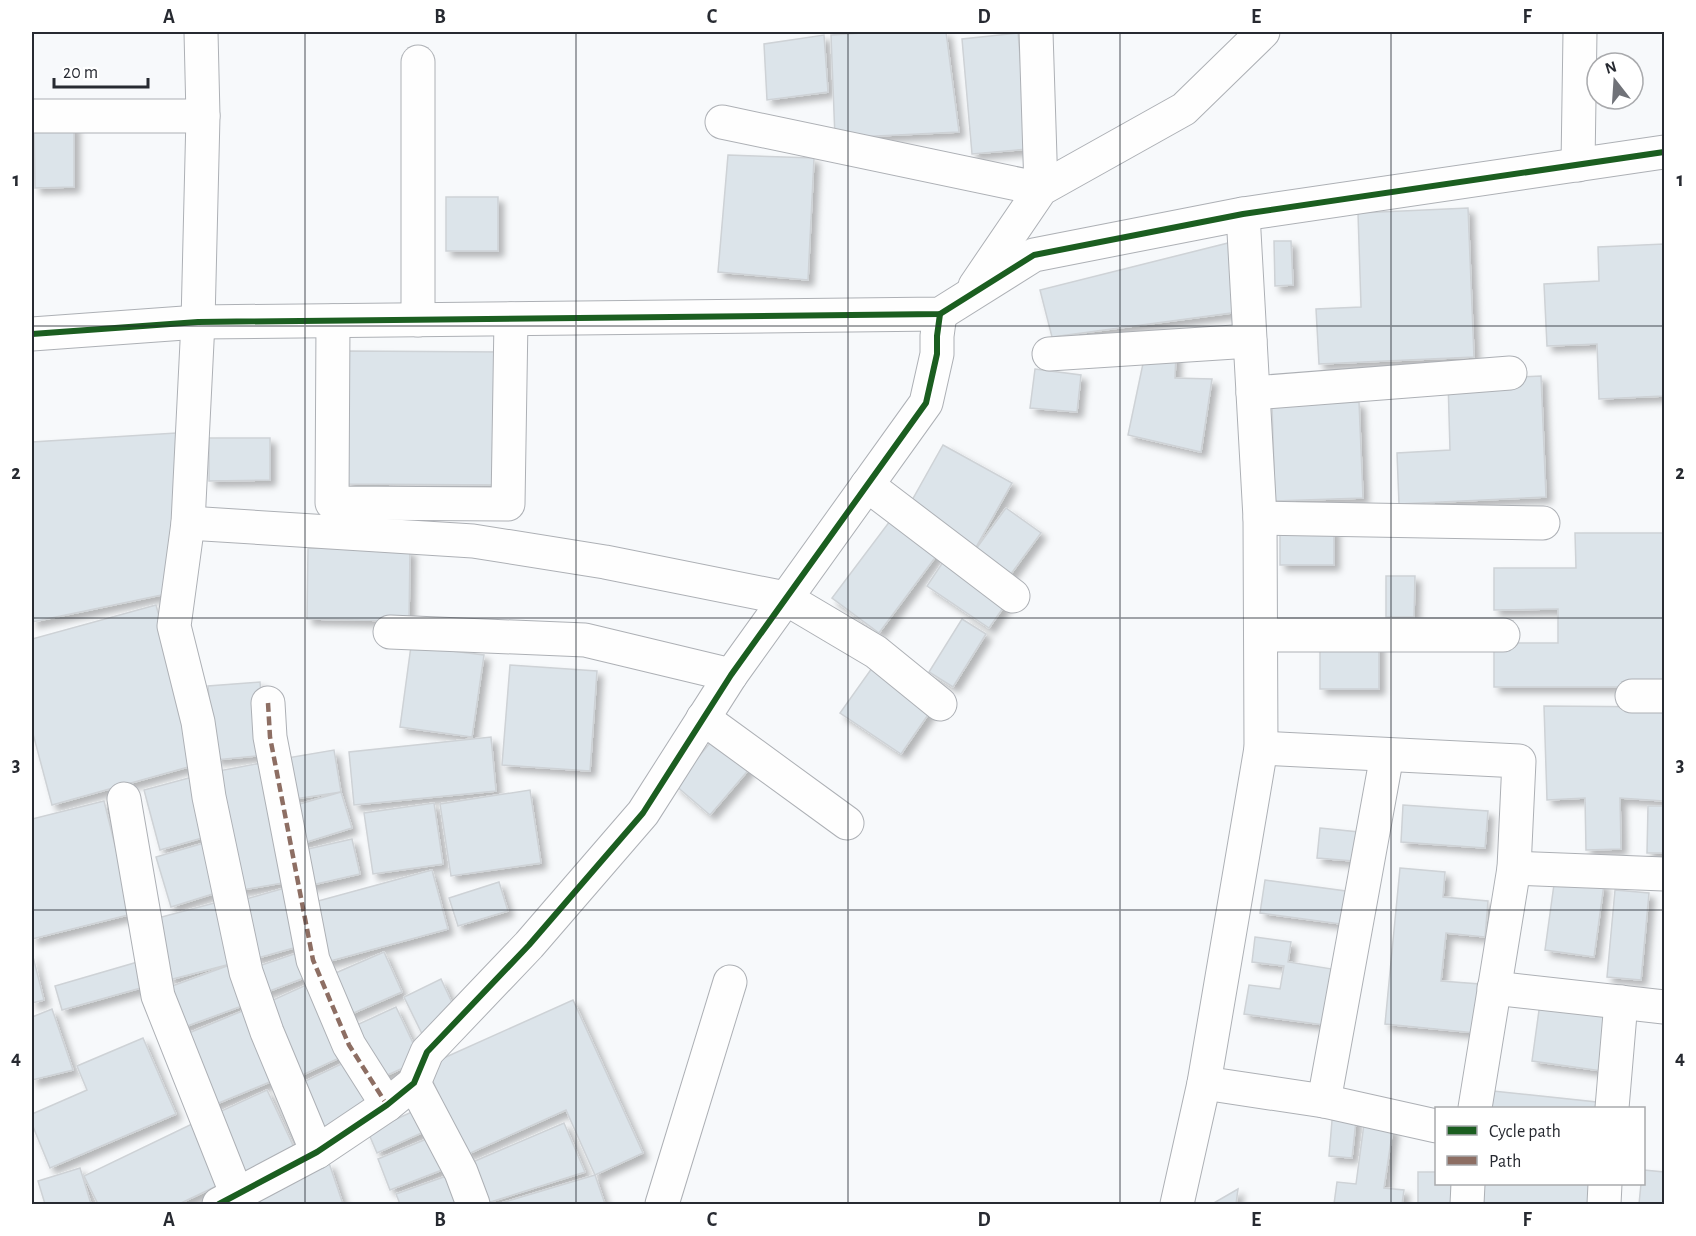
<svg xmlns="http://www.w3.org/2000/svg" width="1696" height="1236" font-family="'Alegreya Sans',sans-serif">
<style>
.building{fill:#dce4ea;stroke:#ced2d6;stroke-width:1.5;filter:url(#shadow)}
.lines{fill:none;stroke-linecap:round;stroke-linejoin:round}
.minor-casing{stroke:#adb0b5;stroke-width:35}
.minor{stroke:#fefefe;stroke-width:33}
.quiet{stroke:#8d6e63;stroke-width:4.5;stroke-dasharray:9 4.5;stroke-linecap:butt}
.cycleway-casing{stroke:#fff;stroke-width:10}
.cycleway{stroke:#1b5e20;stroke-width:6}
.grid{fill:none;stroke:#272a31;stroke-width:1.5;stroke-opacity:0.55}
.neatline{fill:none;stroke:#272a31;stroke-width:2}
.grid-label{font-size:20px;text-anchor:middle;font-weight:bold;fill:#272a31}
</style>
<defs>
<filter id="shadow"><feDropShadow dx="5.5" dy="5.5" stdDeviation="3" flood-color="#0004"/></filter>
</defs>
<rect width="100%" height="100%" fill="#f7f9fb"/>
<!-- building -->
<g class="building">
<polygon points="878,32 946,32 959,132 835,138 831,35"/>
<polygon points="1018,33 1028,149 972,154 962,39"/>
<polygon points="824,35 828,92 767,100 764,44"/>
<polygon points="34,124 74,124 74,187 35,188"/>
<polygon points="728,155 814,158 808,280 718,272"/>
<rect x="446" y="197" width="52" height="54"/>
<polygon points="1468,208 1474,357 1319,364 1316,309 1361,307 1358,213"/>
<polygon points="1236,241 1246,311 1052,337 1040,290"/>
<polygon points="1274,241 1291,241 1293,285 1275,286"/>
<polygon points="1664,244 1664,396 1599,399 1597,344 1547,346 1544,284 1599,281 1598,247"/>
<polygon points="348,351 504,352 503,485 346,484"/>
<polygon points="1176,351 1175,378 1212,379 1201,452 1128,435 1145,354"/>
<polygon points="1035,369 1081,375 1077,412 1030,408"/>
<polygon points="1541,376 1546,497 1399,504 1397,453 1450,450 1448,380"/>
<polygon points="1359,402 1363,498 1275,501 1272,405"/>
<polygon points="176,433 176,592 32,622 32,442"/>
<polygon points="209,438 270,438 270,480 209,481"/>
<polygon points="943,445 1012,483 975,549 906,511"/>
<polygon points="1006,508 1041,533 1008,578 973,553"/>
<polygon points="893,517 940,551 879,633 832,598"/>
<rect x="1280" y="526" width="54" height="39"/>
<polygon points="1575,533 1664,533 1664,687 1494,687 1494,643 1558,643 1558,609 1494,610 1494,568 1576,568"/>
<polygon points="308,548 410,550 409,621 307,619"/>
<polygon points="945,559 1008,601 989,628 927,586"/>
<polygon points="1386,576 1415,576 1414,617 1386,617"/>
<polygon points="156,605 199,764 52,805 32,730 32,639"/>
<polygon points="962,619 986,634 953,687 929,672"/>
<rect x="1320" y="639" width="59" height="50"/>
<polygon points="411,646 484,655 472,737 400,727"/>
<polygon points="510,665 597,671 590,771 502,765"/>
<polygon points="872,668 932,709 901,754 840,713"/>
<polygon points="260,682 266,755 215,760 208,686"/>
<polygon points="1544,706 1664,707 1664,801 1620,798 1621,849 1586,850 1585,798 1547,800"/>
<polygon points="491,737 496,791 354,805 349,752"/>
<polygon points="715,737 751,767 710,815 675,785"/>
<polygon points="334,750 341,792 288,800 281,759"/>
<polygon points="272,761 294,881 236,891 208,773"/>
<polygon points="200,775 216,834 160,850 144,790"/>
<polygon points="530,790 541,863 451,876 440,804"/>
<polygon points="341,792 352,828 297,845 286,808"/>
<polygon points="104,801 132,914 32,939 32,819"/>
<polygon points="434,803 443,864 373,874 364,813"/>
<polygon points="1403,805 1488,811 1485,848 1401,842"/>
<polygon points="1648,806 1664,806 1664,853 1647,853"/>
<polygon points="1320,828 1369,833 1366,862 1317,858"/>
<polygon points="352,839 360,874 303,887 295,852"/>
<polygon points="204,843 219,892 171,907 156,857"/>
<polygon points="1400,868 1445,872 1443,897 1488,901 1485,937 1446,933 1441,981 1480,984 1476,1033 1385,1024"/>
<polygon points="432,870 448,929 323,963 307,904"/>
<polygon points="1555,877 1604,884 1594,957 1545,950"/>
<polygon points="1265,880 1353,892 1348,925 1260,913"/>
<polygon points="499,882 508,911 458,926 449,898"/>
<polygon points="292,886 308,944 254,959 239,901"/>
<polygon points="1615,890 1649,893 1641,980 1607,977"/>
<polygon points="222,901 238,962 169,980 154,919"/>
<polygon points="1255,937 1291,942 1288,962 1332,969 1324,1025 1244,1014 1249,985 1280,989 1284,966 1252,962"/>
<polygon points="303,951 312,975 259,995 250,969"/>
<polygon points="384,952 402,992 342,1018 324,978"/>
<polygon points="32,953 44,1000 32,1003"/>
<polygon points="141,961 148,986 62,1010 55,986"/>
<polygon points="238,962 253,1002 179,1029 164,989"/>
<polygon points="441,979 454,1007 425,1040 404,997"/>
<polygon points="315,981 348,1054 296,1078 262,1005"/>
<polygon points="573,1000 643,1153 595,1175 566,1110 466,1155 426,1066"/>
<polygon points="1540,1003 1617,1014 1609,1072 1532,1061"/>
<polygon points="252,1007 282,1077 209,1107 179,1037"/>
<polygon points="396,1007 421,1060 374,1081 350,1028"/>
<polygon points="52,1009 73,1070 32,1080 32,1017"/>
<polygon points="143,1038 176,1114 50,1168 32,1124 32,1114 87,1090 77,1066"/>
<polygon points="354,1058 376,1104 317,1132 295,1086"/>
<polygon points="267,1090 298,1156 246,1180 215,1114"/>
<polygon points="1493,1091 1606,1103 1605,1108 1491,1108"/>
<polygon points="1333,1109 1357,1111 1352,1158 1329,1156"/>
<polygon points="416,1110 426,1131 377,1153 368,1132"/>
<polygon points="194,1123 223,1183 179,1204 98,1204 84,1176"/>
<polygon points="564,1123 585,1172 484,1204 475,1161"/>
<polygon points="1364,1124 1393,1128 1384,1188 1404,1190 1402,1204 1334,1204 1337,1182 1356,1184"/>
<polygon points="429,1138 442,1170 390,1190 378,1159"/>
<polygon points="329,1163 343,1204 261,1204 255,1188"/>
<polygon points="80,1168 91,1204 45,1204 38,1181"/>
<polygon points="1644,1170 1664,1172 1664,1204 1639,1204 1641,1184 1644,1184"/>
<polygon points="1418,1172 1436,1172 1436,1184 1451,1184 1451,1204 1418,1204"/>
<polygon points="452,1174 462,1204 400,1204 396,1194"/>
<polygon points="595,1175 605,1204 498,1204"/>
<polygon points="1482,1184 1596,1184 1594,1204 1479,1204"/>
<polygon points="1238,1189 1236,1204 1212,1204"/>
</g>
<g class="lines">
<defs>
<g id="minor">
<polyline points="201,32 203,116 198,322 188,523 174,626 198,722 209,797 246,972 267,1032 317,1152"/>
<polyline points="32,116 203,116"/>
<polyline points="722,122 1041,189 1036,32"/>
<polyline points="1578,165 1580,32"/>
<polyline points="975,286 1041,189 1184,109 1263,32"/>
<polyline points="418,320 418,62"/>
<polyline points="333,321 332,503 508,504 511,319"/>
<polyline points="32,334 198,322 940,314 1034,255 1243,214 1664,152"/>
<polyline points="1049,354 1250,341"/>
<polyline points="1253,393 1510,373"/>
<polyline points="867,485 1013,596"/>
<polyline points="1260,518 1543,523"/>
<polyline points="188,523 473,541 605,562 785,598 876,652 940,704"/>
<polyline points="390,632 585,640 731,675"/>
<polyline points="1261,635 1503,635"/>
<polyline points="1632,696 1664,696"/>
<polyline points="268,703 270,737 313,960 349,1045 387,1105"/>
<polyline points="703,718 847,823"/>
<polyline points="1261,748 1519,761 1514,868 1475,1108"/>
<polyline points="124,799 158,996 237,1195"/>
<polyline points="1514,868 1664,874"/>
<polyline points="1494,988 1664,1007"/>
<polyline points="414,1083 461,1172 473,1204"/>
<polyline points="1204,1083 1324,1101 1436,1126"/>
<polyline points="1324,1101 1387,755"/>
<polyline points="1612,1108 1621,1002"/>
<polyline points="219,1204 317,1152 387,1105 414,1083 427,1052 529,945 643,813 731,675 926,403 937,354 937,336 940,314"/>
<polyline points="662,1204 730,982"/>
<polyline points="1177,1204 1204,1083 1261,748 1260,518 1243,214"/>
<polyline points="1467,1204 1468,1184"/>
<polyline points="1604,1204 1605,1184"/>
</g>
</defs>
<!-- minor casing -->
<use href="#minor" class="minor-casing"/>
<!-- minor -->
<use href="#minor" class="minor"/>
<!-- quiet -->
<polyline class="quiet" points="268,703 270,737 313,960 349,1045 387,1105"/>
<defs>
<g id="cycleway">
<polyline points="32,334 198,322 940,314 1034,255 1243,214 1664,152"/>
<polyline points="219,1204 317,1152 387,1105 414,1083 427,1052 529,945 643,813 731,675 926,403 937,354 937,336 940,314"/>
</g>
</defs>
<!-- cycleway casing -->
<use href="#cycleway" class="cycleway-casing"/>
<!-- cycleway -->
<use href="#cycleway" class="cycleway"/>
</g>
<!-- grid -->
<path class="grid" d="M305,32V1204M576,32V1204M848,32V1204M1120,32V1204M1391,32V1204M32,326H1664M32,618H1664M32,910H1664"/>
<!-- border -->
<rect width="1696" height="1236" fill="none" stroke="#ffffff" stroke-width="66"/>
<!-- legend -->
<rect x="1435" y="1107" width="210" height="78" fill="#ffffff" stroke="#a9aaad" stroke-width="1.5"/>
<rect x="1447" y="1126" width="30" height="9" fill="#1b5e20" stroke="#a9aaad" stroke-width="1.5"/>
<text x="1489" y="1137" font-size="18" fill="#272a31">Cycle path</text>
<rect x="1447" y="1156" width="30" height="9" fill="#8d6e63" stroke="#a9aaad" stroke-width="1.5"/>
<text x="1489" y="1167" font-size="18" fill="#272a31">Path</text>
<!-- north arrow -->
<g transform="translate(1615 81) rotate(343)"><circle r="28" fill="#ffffff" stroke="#a9aaad" stroke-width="1.5"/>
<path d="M0-4.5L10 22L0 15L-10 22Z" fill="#707278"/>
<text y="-9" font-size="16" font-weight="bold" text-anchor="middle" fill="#272a31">N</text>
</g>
<!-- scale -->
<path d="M54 78v9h94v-9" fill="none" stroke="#272a31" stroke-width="3"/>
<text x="63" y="78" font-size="18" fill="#272a31" stroke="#ffffff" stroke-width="4.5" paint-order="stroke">20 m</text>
<rect x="33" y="33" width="1630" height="1170" class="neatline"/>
<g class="grid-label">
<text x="169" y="23">A</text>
<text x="440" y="23">B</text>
<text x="712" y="23">C</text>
<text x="984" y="23">D</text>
<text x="1256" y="23">E</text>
<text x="1527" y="23">F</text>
<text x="16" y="186">1</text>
<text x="1680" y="186">1</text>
<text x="16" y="479">2</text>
<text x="1680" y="479">2</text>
<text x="16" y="771">3</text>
<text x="1680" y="771">3</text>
<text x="16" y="1064">4</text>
<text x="1680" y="1064">4</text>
<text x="169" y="1226">A</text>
<text x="440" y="1226">B</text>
<text x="712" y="1226">C</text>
<text x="984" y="1226">D</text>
<text x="1256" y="1226">E</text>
<text x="1527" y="1226">F</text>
</g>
</svg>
